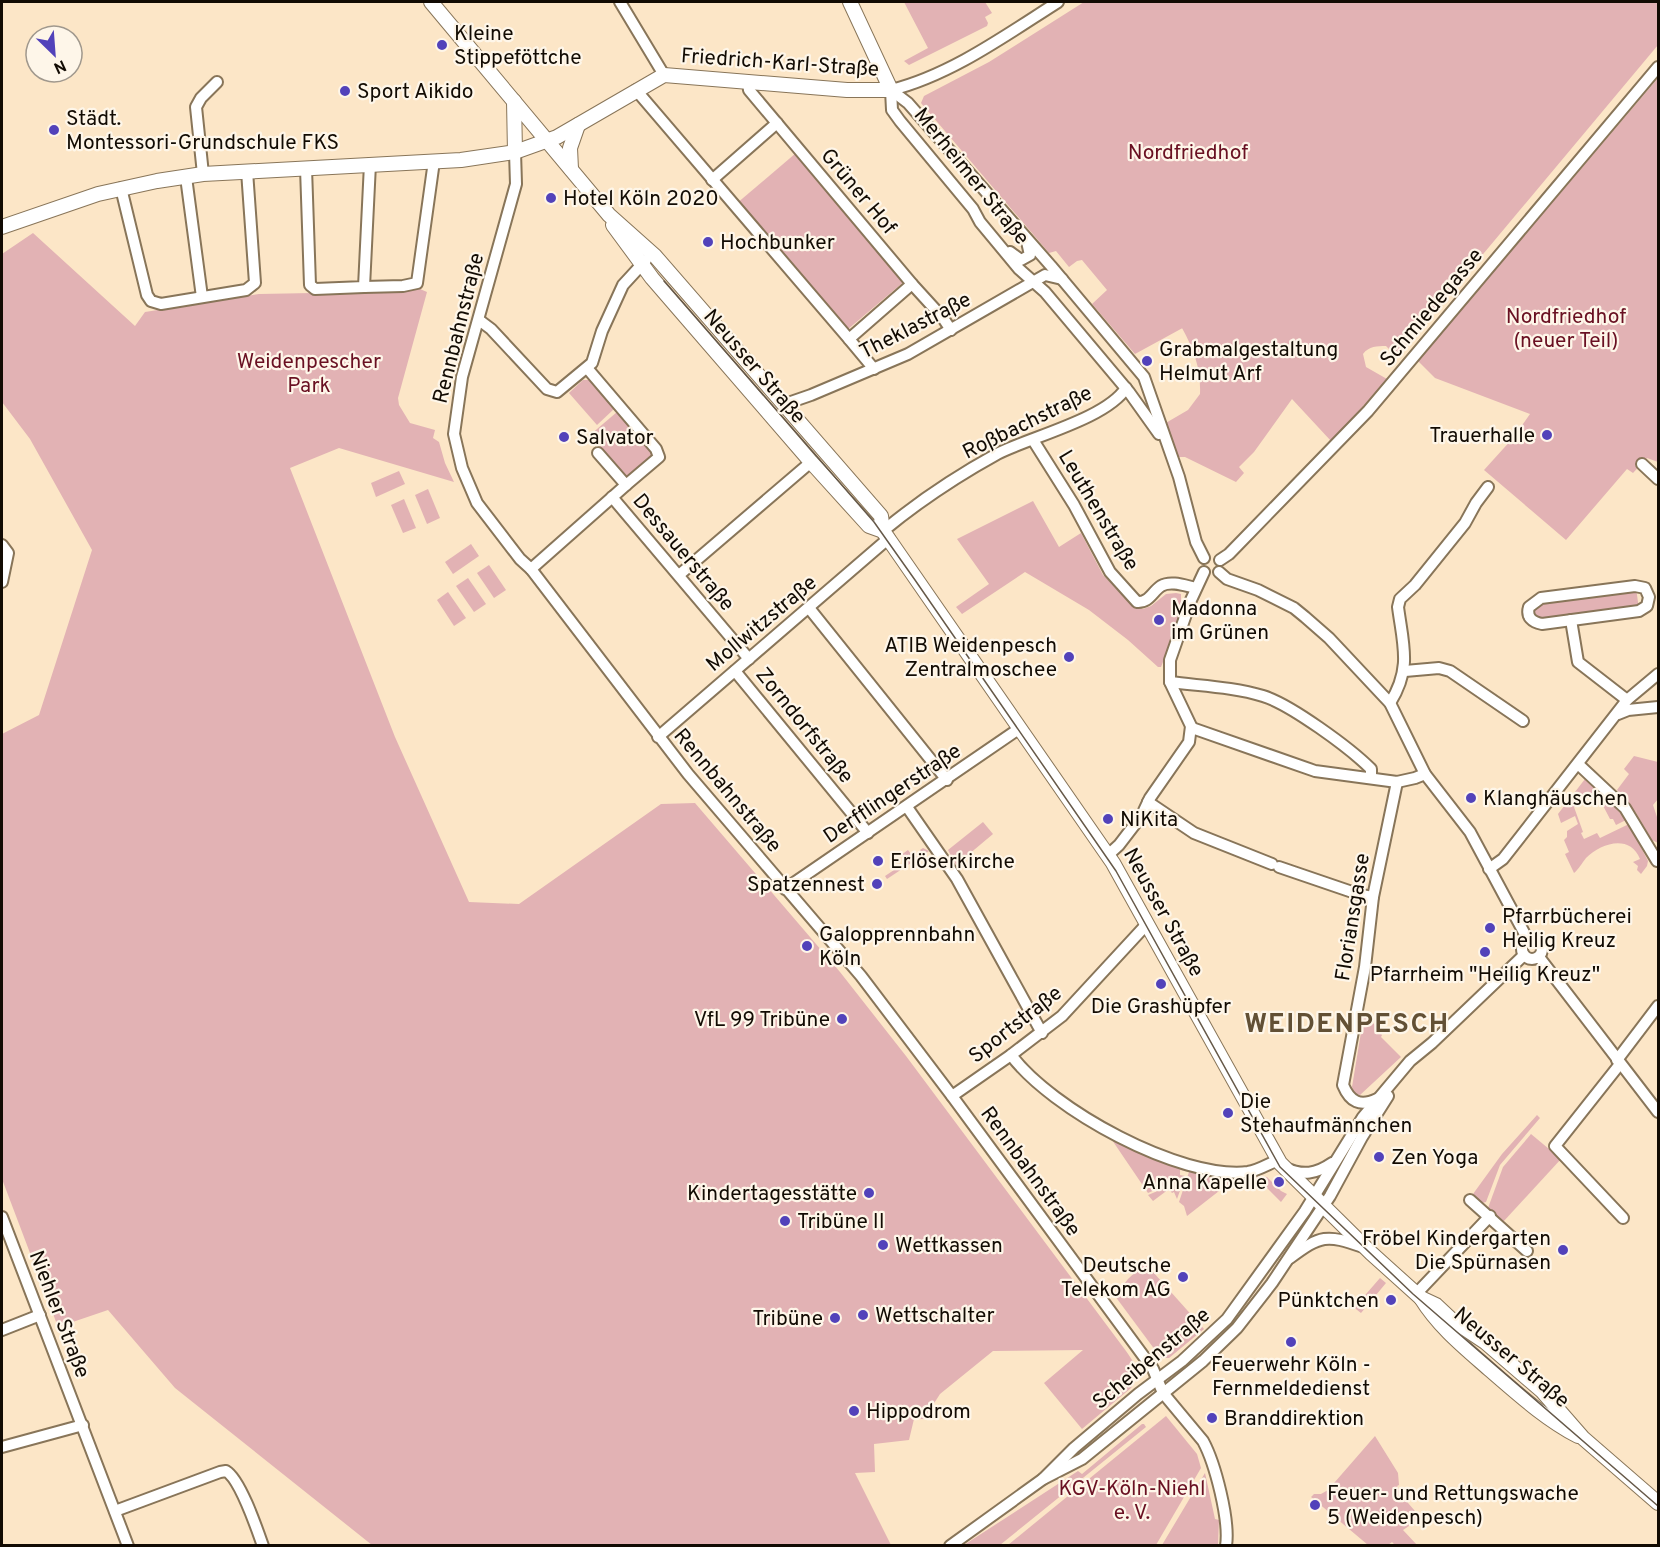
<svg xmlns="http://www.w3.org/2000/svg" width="1660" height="1547" font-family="Overpass,sans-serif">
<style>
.green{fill:#e2b2b4}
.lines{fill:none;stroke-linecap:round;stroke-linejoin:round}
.minor-casing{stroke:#887559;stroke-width:14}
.major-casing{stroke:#887559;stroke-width:16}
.minor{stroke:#fff;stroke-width:10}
.major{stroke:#fff;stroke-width:14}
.tram{stroke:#665949;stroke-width:1.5}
.poi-dot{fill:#5242ba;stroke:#fef6e9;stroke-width:2}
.labels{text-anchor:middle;stroke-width:4.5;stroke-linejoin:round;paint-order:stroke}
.poi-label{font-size:21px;fill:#120b03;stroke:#fef6e9;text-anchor:start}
.street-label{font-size:21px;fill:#120b03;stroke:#fef6e9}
.park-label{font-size:21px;fill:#691022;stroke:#fef6e9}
.district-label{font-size:27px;font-weight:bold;letter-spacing:1.5px;fill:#625035;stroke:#fef6e9}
</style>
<rect width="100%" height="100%" fill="#fce6c7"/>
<!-- green -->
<g class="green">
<polygon points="904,2 985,2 992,13 985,17 988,23 987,26 909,65 904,61 928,48"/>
<path d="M1084,2H1658V45L1397,357L1386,346C1377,346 1369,346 1363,354L1366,367L1387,379L1377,391L1331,441L1292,399L1254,452L1239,467L1244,473L1236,482L1185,457H1179L1164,424L1188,410L1200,394C1201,369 1194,350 1182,328L1243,295L1135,354L1092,304L1107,290L1082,260L1077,261L1069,267L1056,251L1049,253L921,103L924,96L989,62Z"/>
<polygon points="1658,78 1658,462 1647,458 1633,473 1627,469 1566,540 1484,470 1513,438 1530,414 1435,378 1418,361"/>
<polygon points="796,153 906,280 847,330 736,204"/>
<path d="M33,233L135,326L145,312L259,294L367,292L420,289L427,292L398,398L399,405L410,423L435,430L433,438L439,442L445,463L454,482L339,448L290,468L395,737L469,902L519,904L661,804L695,803L840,972L906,1056L1126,1351C1135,1364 1142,1374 1131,1388L1082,1429L1044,1383L1083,1350L993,1351L940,1394L924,1419H914L909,1440L874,1444L875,1472L855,1473L891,1545H372L175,1388L108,1310L58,1327L2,1179V734L39,715L92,550L30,439L2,402V254Z"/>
<polygon points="583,380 589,380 614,409 597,425 569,393"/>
<polygon points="617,412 652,453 651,458 629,476 624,474 590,435"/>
<polygon points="399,471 405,484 376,497 371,483"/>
<polygon points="428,489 440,518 427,524 415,495"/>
<polygon points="404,499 416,528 403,533 391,505"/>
<polygon points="1033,501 1059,547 1081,533 1103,575 1133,606 1143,609 1151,606 1166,594 1176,593 1181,594 1181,616 1161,667 1158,667 1128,640 1089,610 1025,572 962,614 956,607 989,584 957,539"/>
<polygon points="471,544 479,556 453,574 445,562"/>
<polygon points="489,565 506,590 494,598 477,573"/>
<polygon points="468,578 486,604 474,612 456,586"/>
<polygon points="1636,588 1639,609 1544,622 1533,617 1533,608 1538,602"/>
<polygon points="448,592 466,618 454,626 437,600"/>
<polygon points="1634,756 1658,762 1658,799 1653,805 1658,820 1658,843 1652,840 1636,813 1617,790 1629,774 1624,769"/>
<path d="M1585,779L1613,804L1626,820L1616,825L1613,819H1610L1598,796L1594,798L1592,795L1577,802L1578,805L1574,807L1583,832L1581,833L1584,839L1597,833L1600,838L1629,824L1648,861L1647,866L1641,874L1637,870L1638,866L1633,862L1640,859C1630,834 1601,843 1586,858C1582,863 1578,870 1574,873L1565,854L1569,852L1564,840L1567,837V831L1578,824L1575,816L1561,823L1558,814Z"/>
<polygon points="983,822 993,834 956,865 948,850"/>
<polygon points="923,848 929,851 887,879 885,876 906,862 901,855 908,850 914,858 922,854 920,850"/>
<polygon points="1364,1014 1376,1026 1375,1027 1382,1035 1381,1037 1401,1057 1360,1095 1354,1094 1352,1087"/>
<polygon points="1537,1115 1540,1118 1500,1165 1486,1202 1482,1203 1473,1194 1502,1154"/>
<polygon points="1531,1134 1561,1159 1503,1222 1488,1208 1503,1167"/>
<polygon points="1112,1140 1186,1171 1180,1170 1180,1175 1185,1176 1182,1184 1166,1185 1148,1193"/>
<polygon points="1189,1172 1234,1179 1238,1184 1235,1185 1233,1182 1228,1184 1187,1216 1184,1206 1179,1202"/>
<polygon points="1255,1176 1267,1177 1281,1191 1287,1194 1281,1202"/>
<polygon points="1172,1185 1182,1185 1177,1199 1174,1192 1172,1193 1169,1189 1153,1201 1148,1195"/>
<polygon points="1145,1263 1204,1329 1169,1358 1161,1358 1115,1296 1128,1279"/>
<polygon points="1380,1278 1386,1283 1361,1313 1352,1306 1357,1299 1360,1301"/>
<polygon points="1166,1416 1197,1454 1201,1468 1156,1545 1008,1545"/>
<polygon points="1142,1424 1144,1424 1146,1427 1000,1545 964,1545 1078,1471 1082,1474"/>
<polygon points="1375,1436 1398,1473 1399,1485 1397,1486 1402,1496 1421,1518 1403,1530 1417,1545 1395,1545 1392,1542 1388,1545 1368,1545 1311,1497 1314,1494 1321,1494 1328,1490"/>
<polygon points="1205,1473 1215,1519 1219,1520 1218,1545 1162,1545"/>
</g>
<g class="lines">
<defs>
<g id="minor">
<polyline points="620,2 664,75"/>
<polyline points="636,90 849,339 912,284 749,90 748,83"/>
<polyline points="891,90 908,103 1051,266 1144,377 1179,477 1196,542 1204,558"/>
<polyline points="891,90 892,110 900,121 973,209 980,222 1019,269 1045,292 1129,392 1159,434"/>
<path d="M891,90C951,75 1006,35 1058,2"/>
<path d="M515,152L516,184L462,377L454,434L462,468L477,503L520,559L531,569L688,774L861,976L952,1096L1153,1369L1163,1393L1203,1441C1215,1463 1230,1520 1226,1546"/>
<polyline points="306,168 310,285 315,289 364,287 370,164"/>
<polyline points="203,174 196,107 201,98 217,82"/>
<polyline points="186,177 202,297"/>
<polyline points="712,180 777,123"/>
<polyline points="121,188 147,295 151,301 161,304 246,290 255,283 247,171"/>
<polyline points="1010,252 1021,260 1030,255 1027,242"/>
<polyline points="912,284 943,318 951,330"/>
<polyline points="364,287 403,286 417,283 434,161"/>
<polyline points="479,320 491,329 547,389 557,392 592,363 602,331 623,285 646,260"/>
<polyline points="849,339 874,369"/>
<polyline points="587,368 656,449 659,457 626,485 598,453"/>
<polyline points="785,404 811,395 908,354 1045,275 1062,279"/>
<path d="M1033,440L1074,505L1110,572L1137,602C1149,603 1152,592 1161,586C1171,580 1186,586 1196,588"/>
<polyline points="1642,464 1658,479"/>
<polyline points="612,497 749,659"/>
<path d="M883,531C918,502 957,476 997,454C1030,437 1106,419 1126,388"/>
<polyline points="2,545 8,553 2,582"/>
<polyline points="1220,560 1229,554 1368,411 1658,67"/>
<polyline points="531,569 626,485"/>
<polyline points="1219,572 1227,579 1258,590 1294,608 1305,617 1329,638 1390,703 1425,774 1470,832 1528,940"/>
<polyline points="679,575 811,462"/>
<path d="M1635,586L1645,588L1649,597L1647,606L1639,611L1542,624C1532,622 1526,617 1529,607L1541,598Z"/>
<polyline points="809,608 947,780"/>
<polyline points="1571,620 1578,662 1627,700"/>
<polyline points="735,671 868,833"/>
<polyline points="1405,671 1439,668 1450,671 1523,721"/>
<path d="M1170,682C1201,686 1234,687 1263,696C1290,704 1350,748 1371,769V778"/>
<path d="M1390,703C1412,668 1403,645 1398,607L1400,599L1415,585L1465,523L1476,503L1488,487"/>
<polyline points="1618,714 1628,710 1658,707"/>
<polyline points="1192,728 1315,771 1397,782 1415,778 1425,774"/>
<polyline points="658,737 889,538"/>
<polyline points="1578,764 1625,808 1657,861"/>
<polyline points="1148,802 1194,833 1272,864"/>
<polyline points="907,807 957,879 1042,1033"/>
<polyline points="1108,855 1119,845 1142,815 1150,798 1189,742 1191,726 1170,682 1170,660 1191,600 1204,572"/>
<polyline points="1279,867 1361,895 1373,897"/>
<polyline points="1489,869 1503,859 1627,700 1658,674"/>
<polyline points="785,889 1020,728"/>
<circle cx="1532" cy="949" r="10"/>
<polyline points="1539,957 1658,1112"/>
<path d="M1011,1055C1051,1109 1180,1180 1248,1172C1259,1170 1268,1164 1278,1160"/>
<polyline points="1617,1060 1658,1006"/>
<polyline points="1620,1064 1555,1146 1623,1218"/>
<polyline points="952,1096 1011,1055 1062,1016 1147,924"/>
<path d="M1377,1099C1360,1107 1350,1102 1343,1085L1365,967L1373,897L1397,782"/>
<path d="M1285,1168C1303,1176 1316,1174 1332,1163"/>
<polyline points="1470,1200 1527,1251"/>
<polyline points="2,1217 128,1546"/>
<path d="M1290,1258C1321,1235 1326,1234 1363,1247"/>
<polyline points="1416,1294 1490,1216"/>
<polyline points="2,1330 40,1315"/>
<polyline points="2,1447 83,1425"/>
<polyline points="1043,1479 1074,1448 1138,1394 1182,1361 1227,1319 1305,1211 1363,1117 1410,1061 1432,1043 1524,955"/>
<path d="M115,1511L220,1472L226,1471C240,1479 257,1529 263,1546"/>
<polyline points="950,1546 1043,1479 1082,1459 1203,1361 1237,1328 1272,1283 1330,1196 1362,1137 1388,1096"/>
</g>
<g id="major">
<polyline points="431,2 609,215 655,256 881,516 883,531 1113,863 1280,1163 1371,1253 1421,1298 1436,1305 1452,1320 1485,1342 1542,1391 1583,1438 1658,1503"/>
<polyline points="514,101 515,152"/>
<polyline points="571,169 570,148 578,125"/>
<polyline points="613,225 652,278 811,462 869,526 883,531"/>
<polyline points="2,227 98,194 157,181 203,174 461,160 515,152 557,137 664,75 847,90 891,90 850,2"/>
<path d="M1421,1298C1439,1327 1464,1347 1489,1369C1517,1393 1545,1419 1578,1436"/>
</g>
</defs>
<!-- minor casing -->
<use href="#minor" class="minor-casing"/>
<!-- major casing -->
<use href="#major" class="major-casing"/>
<!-- minor -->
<use href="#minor" class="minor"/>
<!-- major -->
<use href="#major" class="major"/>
<!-- tram -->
<polyline class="tram" points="664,281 874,522 915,580 1116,871 1280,1167 1413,1294 1658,1506"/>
</g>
<!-- markers -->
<g class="poi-dot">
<circle cx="442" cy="45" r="6"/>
<circle cx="345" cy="91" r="6"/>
<circle cx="54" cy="130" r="6"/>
<circle cx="551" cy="198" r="6"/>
<circle cx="708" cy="242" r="6"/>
<circle cx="1147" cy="361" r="6"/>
<circle cx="1547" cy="435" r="6"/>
<circle cx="564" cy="437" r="6"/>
<circle cx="1159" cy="620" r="6"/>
<circle cx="1069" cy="657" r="6"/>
<circle cx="1471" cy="798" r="6"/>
<circle cx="1108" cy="819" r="6"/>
<circle cx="878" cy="861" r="6"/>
<circle cx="877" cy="884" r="6"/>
<circle cx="1490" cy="928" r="6"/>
<circle cx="807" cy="946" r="6"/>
<circle cx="1485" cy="952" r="6"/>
<circle cx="1161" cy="984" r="6"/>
<circle cx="842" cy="1019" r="6"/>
<circle cx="1228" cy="1113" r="6"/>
<circle cx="1379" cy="1157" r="6"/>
<circle cx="1279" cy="1182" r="6"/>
<circle cx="869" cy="1193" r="6"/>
<circle cx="785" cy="1221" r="6"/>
<circle cx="883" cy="1245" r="6"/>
<circle cx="1563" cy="1250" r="6"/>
<circle cx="1183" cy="1277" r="6"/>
<circle cx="1391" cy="1300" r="6"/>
<circle cx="863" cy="1315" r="6"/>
<circle cx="835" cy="1318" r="6"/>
<circle cx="1291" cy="1342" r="6"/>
<circle cx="854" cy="1411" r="6"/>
<circle cx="1212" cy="1418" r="6"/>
<circle cx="1315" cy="1505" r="6"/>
</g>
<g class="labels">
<!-- poi labels -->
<g class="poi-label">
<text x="454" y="40">Kleine<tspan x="454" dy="24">Stippeföttche</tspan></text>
<text x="357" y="98">Sport Aikido</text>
<text x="66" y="125">Städt.<tspan x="66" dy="24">Montessori-Grundschule FKS</tspan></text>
<text x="563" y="205">Hotel Köln 2020</text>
<text x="720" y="249">Hochbunker</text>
<text x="1159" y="356">Grabmalgestaltung<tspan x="1159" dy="24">Helmut Arf</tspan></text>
<text x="1535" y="442" text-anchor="end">Trauerhalle</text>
<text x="576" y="444">Salvator</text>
<text x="1171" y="615">Madonna<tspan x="1171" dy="24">im Grünen</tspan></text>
<text x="1057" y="652" text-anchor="end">ATIB Weidenpesch<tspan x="1057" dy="24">Zentralmoschee</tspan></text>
<text x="1483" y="805">Klanghäuschen</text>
<text x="1120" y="826">NiKita</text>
<text x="890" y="868">Erlöserkirche</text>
<text x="865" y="891" text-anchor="end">Spatzennest</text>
<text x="1502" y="923">Pfarrbücherei<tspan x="1502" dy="24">Heilig Kreuz</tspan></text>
<text x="819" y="941">Galopprennbahn<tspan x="819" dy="24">Köln</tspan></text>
<text x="1485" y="981" text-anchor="middle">Pfarrheim "Heilig Kreuz"</text>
<text x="1161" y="1013" text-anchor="middle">Die Grashüpfer</text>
<text x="830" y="1026" text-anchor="end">VfL 99 Tribüne</text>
<text x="1240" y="1108">Die<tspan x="1240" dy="24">Stehaufmännchen</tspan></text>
<text x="1391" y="1164">Zen Yoga</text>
<text x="1267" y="1189" text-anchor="end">Anna Kapelle</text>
<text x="857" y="1200" text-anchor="end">Kindertagesstätte</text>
<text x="797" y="1228">Tribüne II</text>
<text x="1551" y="1245" text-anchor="end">Fröbel Kindergarten<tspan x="1551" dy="24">Die Spürnasen</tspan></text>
<text x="895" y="1252">Wettkassen</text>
<text x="1171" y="1272" text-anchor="end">Deutsche<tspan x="1171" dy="24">Telekom AG</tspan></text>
<text x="1379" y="1307" text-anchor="end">Pünktchen</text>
<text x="875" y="1322">Wettschalter</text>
<text x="823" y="1325" text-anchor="end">Tribüne</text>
<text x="1291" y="1371" text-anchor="middle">Feuerwehr Köln -<tspan x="1291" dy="24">Fernmeldedienst</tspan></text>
<text x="866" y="1418">Hippodrom</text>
<text x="1224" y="1425">Branddirektion</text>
<text x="1327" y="1500">Feuer- und Rettungswache<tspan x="1327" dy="24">5 (Weidenpesch)</tspan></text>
</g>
<!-- street labels -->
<g class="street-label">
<text transform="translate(780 62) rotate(4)" y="7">Friedrich-Karl-Straße</text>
<text transform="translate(972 176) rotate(51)" y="7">Merheimer Straße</text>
<text transform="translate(859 191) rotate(50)" y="7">Grüner Hof</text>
<text transform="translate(1431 307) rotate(-50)" y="7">Schmiedegasse</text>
<text transform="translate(915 325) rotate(-27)" y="7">Theklastraße</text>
<text transform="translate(458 328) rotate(-76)" y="7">Rennbahnstraße</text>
<text transform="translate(755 366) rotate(49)" y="7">Neusser Straße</text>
<text transform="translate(1027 422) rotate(-26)" y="7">Roßbachstraße</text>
<text transform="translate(1099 510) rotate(59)" y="7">Leuthenstraße</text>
<text transform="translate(684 552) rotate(50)" y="7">Dessauerstraße</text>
<text transform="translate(761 623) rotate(-40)" y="7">Mollwitzstraße</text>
<text transform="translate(805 725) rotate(51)" y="7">Zorndorfstraße</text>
<text transform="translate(728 790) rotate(50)" y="7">Rennbahnstraße</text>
<text transform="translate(892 793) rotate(-34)" y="7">Derfflingerstraße</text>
<text transform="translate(1164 912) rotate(61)" y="7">Neusser Straße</text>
<text transform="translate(1352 917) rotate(-81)" y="7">Floriansgasse</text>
<text transform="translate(1015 1024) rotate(-38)" y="7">Sportstraße</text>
<text transform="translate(1031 1171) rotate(54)" y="7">Rennbahnstraße</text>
<text transform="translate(60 1314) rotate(69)" y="7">Niehler Straße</text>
<text transform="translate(1512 1357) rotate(40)" y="7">Neusser Straße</text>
<text transform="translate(1151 1358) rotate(-40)" y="7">Scheibenstraße</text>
</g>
<!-- park labels -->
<g class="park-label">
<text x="1188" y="159">Nordfriedhof</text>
<text x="1566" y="323">Nordfriedhof<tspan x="1566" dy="24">(neuer Teil)</tspan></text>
<text x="309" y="368">Weidenpescher<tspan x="309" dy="24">Park</tspan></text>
<text x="1132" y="1495">KGV-Köln-Niehl<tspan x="1132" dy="24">e. V.</tspan></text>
</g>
<!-- district labels -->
<g class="district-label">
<text x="1347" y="1032">WEIDENPESCH</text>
</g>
</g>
<!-- border -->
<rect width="1660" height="1547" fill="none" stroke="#120b03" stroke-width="6"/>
<!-- north arrow -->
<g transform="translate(54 54) rotate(155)"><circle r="28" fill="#fef6e9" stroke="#a0988d" stroke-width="1.5"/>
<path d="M0-4.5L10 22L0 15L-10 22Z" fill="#5242ba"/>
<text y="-9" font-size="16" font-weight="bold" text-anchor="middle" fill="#120b03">N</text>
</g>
</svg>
